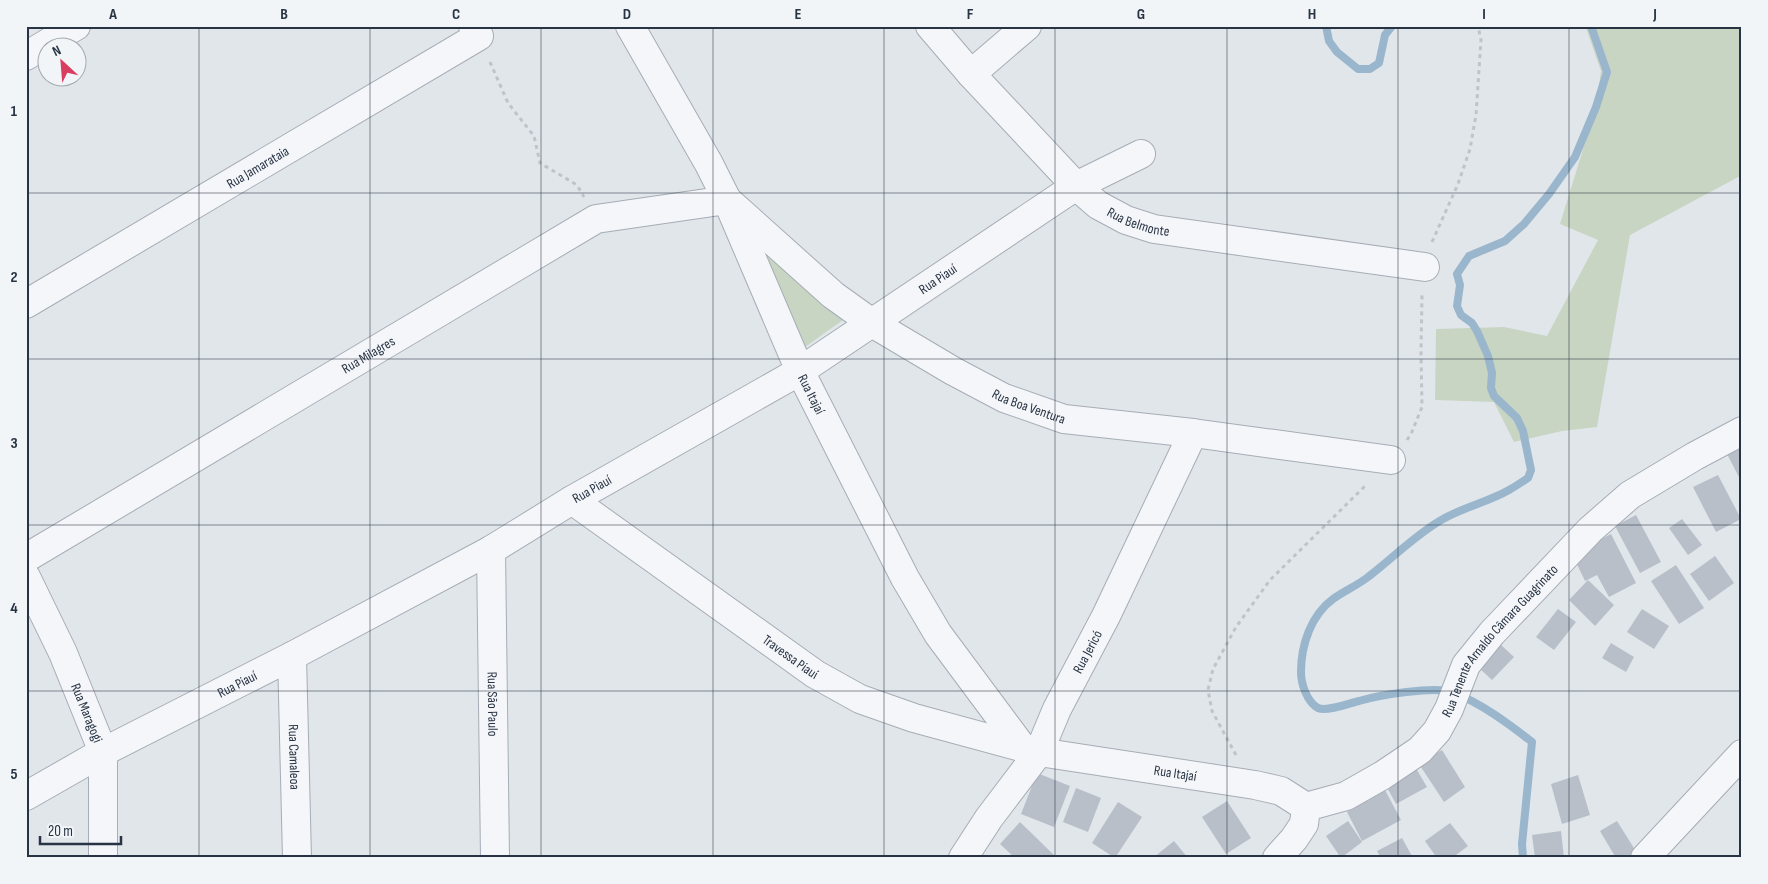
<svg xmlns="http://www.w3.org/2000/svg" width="1768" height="884" font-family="'Sofia Sans Condensed',sans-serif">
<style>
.green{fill:#c8d5c2}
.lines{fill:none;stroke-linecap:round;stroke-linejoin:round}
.stream{stroke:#9ab6cd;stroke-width:8}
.building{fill:#b8bfc9}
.minor-casing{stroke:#a6adb6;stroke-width:30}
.path{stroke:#c0c4ca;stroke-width:3;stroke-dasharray:4 4;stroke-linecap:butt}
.minor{stroke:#f5f6f9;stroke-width:28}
.grid{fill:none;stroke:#283444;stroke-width:1;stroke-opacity:0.55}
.labels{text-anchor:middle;stroke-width:4.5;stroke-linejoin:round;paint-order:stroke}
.street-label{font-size:14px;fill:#283444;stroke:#f1f5f8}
.neatline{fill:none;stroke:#283444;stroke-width:2}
.grid-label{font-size:16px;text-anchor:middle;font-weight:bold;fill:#283444}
</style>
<rect width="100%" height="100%" fill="#e1e6eb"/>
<!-- green -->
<g class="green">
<polygon points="1588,26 1742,26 1742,175 1630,235 1597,427 1562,431 1514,442 1494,402 1435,400 1436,329 1504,327 1547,336 1598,240 1560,224 1596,107 1601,71 1586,28"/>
<polygon points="745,232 843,320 798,352"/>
</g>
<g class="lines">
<!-- stream -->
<g class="stream">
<polyline points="1326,26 1329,41 1337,52 1358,69 1370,69 1379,63 1385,35 1392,26"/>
<path d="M1523,858L1522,844L1532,742C1509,724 1481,703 1452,692C1434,686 1379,695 1359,701C1350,703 1327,712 1318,708C1307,702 1301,684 1301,672C1301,645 1311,615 1333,599C1344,591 1358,585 1368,577C1393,558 1416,534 1443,519C1464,507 1488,502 1509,490C1516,486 1522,482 1528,478L1531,470L1523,431L1517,418L1494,396L1491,388L1492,373L1488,356L1477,331L1472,323L1461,315L1457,306L1460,285L1457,274L1469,256L1505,241L1524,224L1549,194L1575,157L1596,107L1607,72L1591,26"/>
</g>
</g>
<!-- building -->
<g class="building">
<polygon points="1742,446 1742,483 1727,454"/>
<polygon points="1718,475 1741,519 1716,532 1693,487"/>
<polygon points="1636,515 1661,562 1640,573 1615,526"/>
<polygon points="1682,519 1702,545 1688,555 1669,528"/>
<polygon points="1611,534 1636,583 1609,597 1597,575 1585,581 1572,554"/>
<polygon points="1715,556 1734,583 1709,601 1690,574"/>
<polygon points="1676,565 1704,608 1679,624 1651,581"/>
<polygon points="1588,580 1614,605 1595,626 1569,600"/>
<polygon points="1558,609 1576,622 1554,650 1536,637"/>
<polygon points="1642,609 1669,626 1654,649 1627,632"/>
<polygon points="1611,643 1634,657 1626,672 1602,658"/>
<polygon points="1500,644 1514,657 1492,680 1478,667"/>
<polygon points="1442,750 1465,787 1444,802 1419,764"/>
<polygon points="1414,765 1427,787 1396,804 1384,782"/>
<polygon points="1037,773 1070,786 1054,827 1021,814"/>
<polygon points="1578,775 1590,815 1562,824 1551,784"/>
<polygon points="1076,788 1101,798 1088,832 1063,822"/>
<polygon points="1385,790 1401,820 1362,841 1347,812"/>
<polygon points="1227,801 1251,838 1226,854 1202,817"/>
<polygon points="1118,802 1142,817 1115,858 1092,843"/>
<polygon points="1348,821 1362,842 1341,858 1326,836"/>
<polygon points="1617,821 1637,853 1629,858 1616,858 1600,831"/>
<polygon points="1020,822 1057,858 1015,858 1000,844"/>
<polygon points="1450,823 1468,846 1452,858 1437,858 1425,841"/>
<polygon points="1561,831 1564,858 1535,858 1532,835"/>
<polygon points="1402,838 1413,858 1381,858 1377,851"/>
<polygon points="1174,841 1188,858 1153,858"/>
</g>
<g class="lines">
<defs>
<g id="minor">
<path id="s1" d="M630,26L709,164L727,200L800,371L905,578L938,634L1022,747"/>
<path id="s2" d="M930,26L971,74L1076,186L1098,205L1126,220L1154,229L1425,267"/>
<polyline points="26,56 76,26"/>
<polyline points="971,74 1027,26"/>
<path id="s3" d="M26,304L479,36L473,26"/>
<path id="s4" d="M572,500L815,674L860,699L914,718L1039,752L1255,785L1281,791L1306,807"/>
<path id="s5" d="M491,550L495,858"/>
<path id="s6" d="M26,558L596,219L727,200L833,295L872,323L953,371L1004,398L1064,419L1193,433L1391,460"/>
<path id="s7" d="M26,577L63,653L103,752V858"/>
<path id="s8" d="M292,656L297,858"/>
<path id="s9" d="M26,796L103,752L292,656L491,550L572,500L800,371L1076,186L1141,154"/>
<path id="s10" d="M963,858L989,818L1039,752L1057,709L1106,616L1193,433"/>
<path id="s11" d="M1277,858L1294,839L1304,824L1306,807L1346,796L1383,775L1420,750L1437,731L1449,709L1466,665L1492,633L1590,530L1630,495L1695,456L1742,431"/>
<polyline points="1645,858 1742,754"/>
</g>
</defs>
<!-- minor casing -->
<use href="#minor" class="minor-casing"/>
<!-- path -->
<g class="path">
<polyline points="490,62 508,103 534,136 540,163 577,185 584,197"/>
<polyline points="1432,242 1458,184 1470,149 1476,115 1481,40 1478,26"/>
<polyline points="1407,440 1411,434 1422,407 1421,351 1422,295"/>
<polyline points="1236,755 1212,711 1208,690 1213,669 1236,627 1270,580 1366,485"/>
</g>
<!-- minor -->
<use href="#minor" class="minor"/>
</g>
<!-- grid -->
<path class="grid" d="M199,26V858M370,26V858M541,26V858M713,26V858M884,26V858M1055,26V858M1227,26V858M1398,26V858M1569,26V858M26,193H1742M26,359H1742M26,525H1742M26,691H1742"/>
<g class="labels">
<!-- street labels -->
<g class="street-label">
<text dy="5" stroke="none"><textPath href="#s3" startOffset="269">Rua Jamarataia</textPath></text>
<text dy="5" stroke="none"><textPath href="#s2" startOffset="290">Rua Belmonte</textPath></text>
<text dy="5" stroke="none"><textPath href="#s9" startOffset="1049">Rua Piauí</textPath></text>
<text dy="5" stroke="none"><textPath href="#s6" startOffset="398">Rua Milagres</textPath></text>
<text dy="5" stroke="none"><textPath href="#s1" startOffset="411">Rua Itajaí</textPath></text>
<text dy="5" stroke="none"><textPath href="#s6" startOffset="1164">Rua Boa Ventura</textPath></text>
<text dy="5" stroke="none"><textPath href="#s9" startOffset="644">Rua Piauí</textPath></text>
<text dy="5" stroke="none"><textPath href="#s11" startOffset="326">Rua Tenente Arnaldo Câmara Guagrinato</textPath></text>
<text dy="5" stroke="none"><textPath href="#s10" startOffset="242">Rua Jericó</textPath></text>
<text dy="5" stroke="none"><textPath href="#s4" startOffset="269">Travessa Piauí</textPath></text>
<text dy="5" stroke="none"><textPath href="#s9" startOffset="239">Rua Piauí</textPath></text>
<text dy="5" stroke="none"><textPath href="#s5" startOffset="154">Rua São Paulo</textPath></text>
<text dy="5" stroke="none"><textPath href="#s7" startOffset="149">Rua Maragogi</textPath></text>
<text dy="5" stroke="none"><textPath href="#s8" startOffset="101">Rua Camaleoa</textPath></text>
<text dy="5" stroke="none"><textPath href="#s4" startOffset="675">Rua Itajaí</textPath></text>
</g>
</g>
<!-- border -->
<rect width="1768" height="884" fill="none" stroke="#f1f5f8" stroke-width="55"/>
<!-- north arrow -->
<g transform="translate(62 62) rotate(334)"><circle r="24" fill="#f1f5f8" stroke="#a1a8b0"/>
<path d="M0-4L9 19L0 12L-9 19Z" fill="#d83e60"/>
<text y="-8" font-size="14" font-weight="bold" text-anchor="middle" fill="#283444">N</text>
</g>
<!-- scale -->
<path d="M40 836v8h81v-8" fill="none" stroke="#283444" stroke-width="2.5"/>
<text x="48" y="836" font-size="15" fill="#283444" stroke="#f1f5f8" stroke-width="4" paint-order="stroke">20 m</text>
<rect x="28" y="28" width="1712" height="828" class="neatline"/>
<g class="grid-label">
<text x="113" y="19">A</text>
<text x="284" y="19">B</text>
<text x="456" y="19">C</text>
<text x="627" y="19">D</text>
<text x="798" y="19">E</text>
<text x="970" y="19">F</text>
<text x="1141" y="19">G</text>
<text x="1312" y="19">H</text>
<text x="1484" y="19">I</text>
<text x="1655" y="19">J</text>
<text x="14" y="116">1</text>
<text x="14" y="282">2</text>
<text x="14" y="448">3</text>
<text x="14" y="613">4</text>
<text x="14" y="779">5</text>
</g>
</svg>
